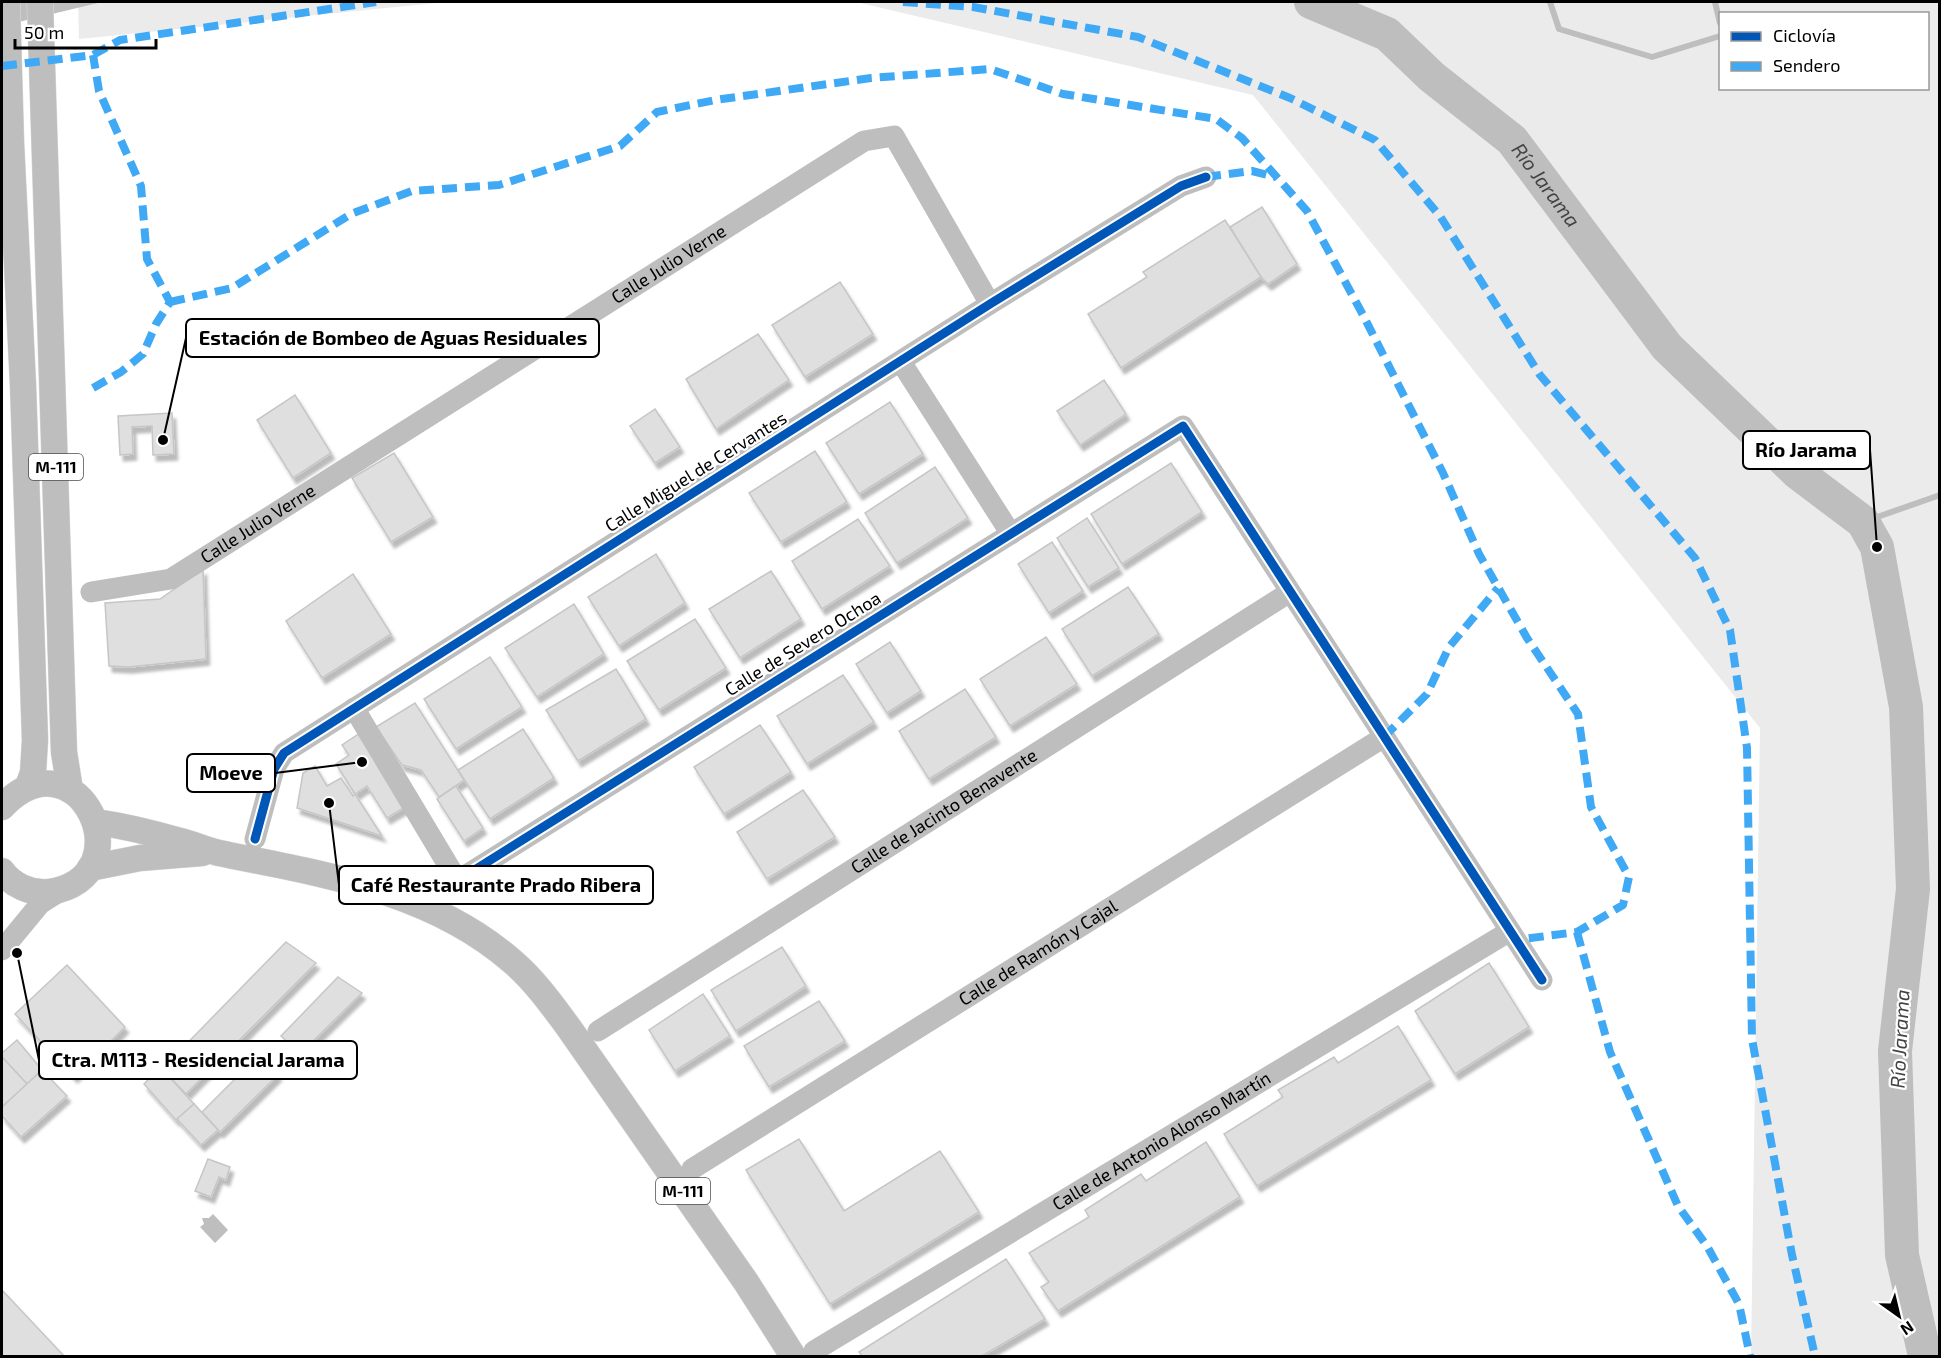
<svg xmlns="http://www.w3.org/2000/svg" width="1941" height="1358" font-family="'Exo 2',sans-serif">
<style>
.green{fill:#ebebeb;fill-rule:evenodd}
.water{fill:#bebebe}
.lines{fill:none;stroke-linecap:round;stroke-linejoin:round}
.stream{stroke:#bebebe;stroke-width:6}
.river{stroke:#bebebe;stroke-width:34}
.building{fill:#dfdfdf;stroke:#c6c6c6;stroke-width:1.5;filter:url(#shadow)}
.major-casing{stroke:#dbdbdb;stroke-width:27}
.minor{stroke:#bebebe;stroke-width:21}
.major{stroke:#bebebe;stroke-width:26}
.quiet{stroke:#3fa9f5;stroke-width:8;stroke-dasharray:15 8;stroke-linecap:butt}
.cycleway-casing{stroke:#fff;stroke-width:13}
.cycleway{stroke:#0057b8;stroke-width:9}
.labels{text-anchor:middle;stroke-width:4.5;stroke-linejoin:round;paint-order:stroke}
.shield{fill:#fff;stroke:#4c4c4c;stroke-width:1.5}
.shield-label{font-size:16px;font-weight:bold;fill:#000}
.street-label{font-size:18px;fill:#000;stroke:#fff}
.water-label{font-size:20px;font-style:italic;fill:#434343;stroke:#fff}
.leader{fill:none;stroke:#000;stroke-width:2}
.callout-dot{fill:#000;stroke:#fff;stroke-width:2}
.callout{fill:#fff;stroke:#000;stroke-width:2}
.callout-label{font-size:20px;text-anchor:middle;font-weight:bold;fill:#000}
</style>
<defs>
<filter id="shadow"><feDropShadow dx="3.5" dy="6" stdDeviation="1.5" flood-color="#0004"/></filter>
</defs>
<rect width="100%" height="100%" fill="#fff"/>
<!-- green -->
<g class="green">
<polygon points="78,2 446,2 79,39"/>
<path d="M856,2H1939V1356H1751L1760,728L1253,95ZM1720,14H1928V88H1720Z"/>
</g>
<!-- water -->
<g class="water">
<polygon points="2,2 102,2 2,26"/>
<polygon points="213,1214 228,1230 215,1243 200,1227 204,1224 202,1218 209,1218"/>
</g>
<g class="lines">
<!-- stream -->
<g class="stream">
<polyline points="1550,2 1559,29 1652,57 1720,36"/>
<polyline points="1715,2 1720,23"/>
<polyline points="1863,522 1940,495"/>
</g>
<!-- river -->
<path class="river" id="s1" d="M1311,2L1387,34L1432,77L1512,140L1667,347L1798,473L1863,522L1877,547L1906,707L1913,889L1895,1051L1902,1255L1925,1356"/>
</g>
<!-- building -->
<g class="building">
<polygon points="1262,207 1297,264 1268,284 1261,277 1230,227"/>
<polygon points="1225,220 1261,277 1121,368 1088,314 1147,277 1143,272"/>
<polygon points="840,282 873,334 805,377 772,325"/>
<polygon points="758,334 789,380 716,429 686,379"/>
<polygon points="1104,380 1126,414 1080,445 1057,411"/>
<polygon points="295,395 331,453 293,478 257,420"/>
<polygon points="890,402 923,454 859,494 826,443"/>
<polygon points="655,409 680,447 655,463 630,426"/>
<polygon points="172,413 174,454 153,455 152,426 132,427 133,454 120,455 118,416"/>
<polygon points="815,451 847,502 781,542 749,493"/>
<polygon points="394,453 433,517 391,542 352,478"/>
<polygon points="1171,463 1202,512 1122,564 1091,514"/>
<polygon points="935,467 968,518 897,563 865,513"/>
<polygon points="1087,518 1119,568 1088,587 1057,538"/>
<polygon points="858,519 890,566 822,609 792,561"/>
<polygon points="1052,542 1083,591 1049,613 1018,564"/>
<polygon points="656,554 685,603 619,646 588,597"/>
<polygon points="203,569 206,659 129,667 109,666 105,603 160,599"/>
<polygon points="771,571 801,619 740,658 709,609"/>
<polygon points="353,574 391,634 322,678 286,621"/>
<polygon points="1128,587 1159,634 1092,676 1062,629"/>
<polygon points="574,604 604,654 537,697 505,648"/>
<polygon points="695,619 726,668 659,710 627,661"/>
<polygon points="1046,637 1077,684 1010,726 980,679"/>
<polygon points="890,642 921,691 887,713 856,664"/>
<polygon points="490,657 522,707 456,749 424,699"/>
<polygon points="616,669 646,719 578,761 546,710"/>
<polygon points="843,675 874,722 807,764 777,716"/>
<polygon points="965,689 996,737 929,779 899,731"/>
<polygon points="415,703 464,780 439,797 421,770 402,765 376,727"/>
<polygon points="760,725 791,772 724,814 694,767"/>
<polygon points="523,729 554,778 490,819 458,770"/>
<polygon points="360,733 407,806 387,818 367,786 355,794 336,764 349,755 342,745"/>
<polygon points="315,766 327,786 341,778 353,796 355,794 382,836 297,808 303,773"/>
<polygon points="456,786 483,828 464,841 437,799"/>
<polygon points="803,790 835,837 767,879 737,832"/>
<polygon points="286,942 316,963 186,1094 162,1069"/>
<polygon points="782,947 806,986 736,1031 711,990"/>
<polygon points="1489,963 1529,1027 1455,1074 1415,1011"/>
<polygon points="67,965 125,1027 108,1044 114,1051 107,1057 101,1051 74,1077 15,1014"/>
<polygon points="338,977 362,993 300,1054 281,1036"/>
<polygon points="703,994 730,1036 675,1071 649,1030"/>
<polygon points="819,1001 845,1041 769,1087 744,1046"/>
<polygon points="1398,1026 1431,1080 1257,1186 1224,1134 1283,1097 1278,1090 1334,1057 1338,1063"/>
<polygon points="17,1040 42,1070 27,1084 2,1057 2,1053"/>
<polygon points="258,1056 278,1075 220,1132 202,1112"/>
<polygon points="2,1057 27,1084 2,1107"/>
<polygon points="160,1067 194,1104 176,1120 144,1084"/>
<polygon points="42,1070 67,1096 21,1137 2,1116 2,1107"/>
<polygon points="194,1104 218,1130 201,1145 177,1119"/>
<polygon points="799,1139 844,1211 940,1151 979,1212 830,1304 746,1170"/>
<polygon points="1206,1142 1240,1197 1058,1311 1041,1287 1049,1282 1029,1253 1089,1217 1085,1210 1141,1174 1146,1181"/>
<polygon points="208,1159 230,1167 226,1180 219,1177 211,1197 195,1191"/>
<polygon points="1006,1259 1045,1319 982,1356 862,1356 859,1352"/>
<polygon points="2,1290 64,1356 2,1356"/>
</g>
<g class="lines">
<defs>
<g id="major">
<polyline points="7,2 11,142 23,385 35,740 33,773 28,786"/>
<polyline points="40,2 64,752 70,790"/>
<path d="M2,807C78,727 148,877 49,892C31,894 12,885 2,871"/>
<path d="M96,822C124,826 153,833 180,841C193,844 206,850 219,853C322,874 431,890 513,962C535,981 552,1005 569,1028L746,1282L793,1356"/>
<polyline points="90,868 140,858 202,853"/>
</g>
</defs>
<!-- major casing -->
<use href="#major" class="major-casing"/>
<!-- minor -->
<g class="minor">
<polyline points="901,362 1011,534"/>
<path id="s2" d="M91,592L171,579L864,141L894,136L990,304"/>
<polyline points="354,708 457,880"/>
<polyline points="255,839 274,769 284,753 990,304 1181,186 1206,177"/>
<polyline points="441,891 1183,426 1542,980"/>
<polyline points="2,950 40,904 62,890"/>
<path id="s3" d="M598,1031L1290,592"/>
<path id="s4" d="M692,1169L1384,737"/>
<path id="s5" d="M814,1351L1510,931"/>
</g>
<!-- major -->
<use href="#major" class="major"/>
<!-- quiet -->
<g class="quiet">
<polyline points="903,2 973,7 1138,37 1290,98 1375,140 1440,216 1540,375 1695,558 1730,630 1747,748 1752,1039 1792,1255 1815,1356"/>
<polyline points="2,66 93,55 120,40 376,2"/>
<polyline points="1206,177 1252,171 1276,177"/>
<polyline points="170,302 232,288 351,214 412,191 499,185 620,146 657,112 715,100 871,78 990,69 1063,94 1216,119 1242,138 1307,211 1363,315 1443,473 1479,554 1527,638 1578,714 1591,807 1629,877 1623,905 1577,932 1516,940"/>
<polyline points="93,388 121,372 143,354 156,324 170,302 147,259 141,186 99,91 93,55"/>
<polyline points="1384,737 1427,694 1449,647 1498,588"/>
<polyline points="1577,932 1610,1052 1678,1206 1707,1246 1739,1304 1750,1356"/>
</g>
<defs>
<g id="cycleway">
<polyline points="255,839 274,769 284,753 990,304 1181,186 1206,177"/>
<polyline points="441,891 1183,426 1542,980"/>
</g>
</defs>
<!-- cycleway casing -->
<use href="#cycleway" class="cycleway-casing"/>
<!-- cycleway -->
<use href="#cycleway" class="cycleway"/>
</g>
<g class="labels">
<!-- shield labels -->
<g class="shield">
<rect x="29" y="454" width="54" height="26" rx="4.5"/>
<rect x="656" y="1178" width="54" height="26" rx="4.5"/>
</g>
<g class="shield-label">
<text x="56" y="473">M-111</text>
<text x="683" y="1197">M-111</text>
</g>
<!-- street labels -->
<g class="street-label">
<text dy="6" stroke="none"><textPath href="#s2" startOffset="670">Calle Julio Verne</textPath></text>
<text transform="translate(696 472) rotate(-32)" y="6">Calle Miguel de Cervantes</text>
<text dy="6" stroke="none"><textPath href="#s2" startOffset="184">Calle Julio Verne</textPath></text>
<text transform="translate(803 644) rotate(-32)" y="6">Calle de Severo Ochoa</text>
<text dy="6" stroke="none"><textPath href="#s3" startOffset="410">Calle de Jacinto Benavente</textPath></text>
<text dy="6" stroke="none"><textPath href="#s4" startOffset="408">Calle de Ramón y Cajal</textPath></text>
<text dy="6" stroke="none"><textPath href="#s5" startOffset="406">Calle de Antonio Alonso Martín</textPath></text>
</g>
<!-- water labels -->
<g class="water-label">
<text dy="7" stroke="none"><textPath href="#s1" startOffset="303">Río Jarama</textPath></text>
<text transform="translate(1900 1039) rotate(-87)" y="7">Río Jarama</text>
</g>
</g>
<!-- callouts -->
<path class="leader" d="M163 440L186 338M1877 547L1870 450M362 762L275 773M329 803L339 885M17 953L39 1060"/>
<g class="callout-dot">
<circle cx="163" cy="440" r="6"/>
<circle cx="1877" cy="547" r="6"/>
<circle cx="362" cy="762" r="6"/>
<circle cx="329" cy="803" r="6"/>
<circle cx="17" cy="953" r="6"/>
</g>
<g class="callout">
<rect x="186" y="319" width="413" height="38" rx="6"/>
<rect x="1743" y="431" width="127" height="38" rx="6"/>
<rect x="187" y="754" width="88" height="38" rx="6"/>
<rect x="339" y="866" width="314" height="38" rx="6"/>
<rect x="39" y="1041" width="318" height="38" rx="6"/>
</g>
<g class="callout-label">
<text x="393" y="345">Estación de Bombeo de Aguas Residuales</text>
<text x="1806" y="457">Río Jarama</text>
<text x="231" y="780">Moeve</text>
<text x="496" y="892">Café Restaurante Prado Ribera</text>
<text x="198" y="1067">Ctra. M113 - Residencial Jarama</text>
</g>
<!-- border -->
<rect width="1941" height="1358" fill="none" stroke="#000000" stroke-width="6"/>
<!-- legend -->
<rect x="1719" y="12" width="210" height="78" fill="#ffffff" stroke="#999999" stroke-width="1.5"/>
<rect x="1731" y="32" width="30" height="9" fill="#0057b8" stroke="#999999" stroke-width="1.5"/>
<text x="1773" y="42" font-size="18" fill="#000000">Ciclovía</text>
<rect x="1731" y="62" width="30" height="9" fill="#3fa9f5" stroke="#999999" stroke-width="1.5"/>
<text x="1773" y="72" font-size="18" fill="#000000">Sendero</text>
<!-- north arrow -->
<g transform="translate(1899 1316) rotate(146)" stroke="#ffffff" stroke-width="4.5" paint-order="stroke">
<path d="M0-4.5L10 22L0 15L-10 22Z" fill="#000000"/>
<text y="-9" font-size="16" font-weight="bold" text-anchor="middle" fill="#000000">N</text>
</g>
<!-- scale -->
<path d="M15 39v9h141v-9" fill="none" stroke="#000000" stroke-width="3"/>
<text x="24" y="39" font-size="18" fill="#000000" stroke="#ffffff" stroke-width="4.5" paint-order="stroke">50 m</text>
</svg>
